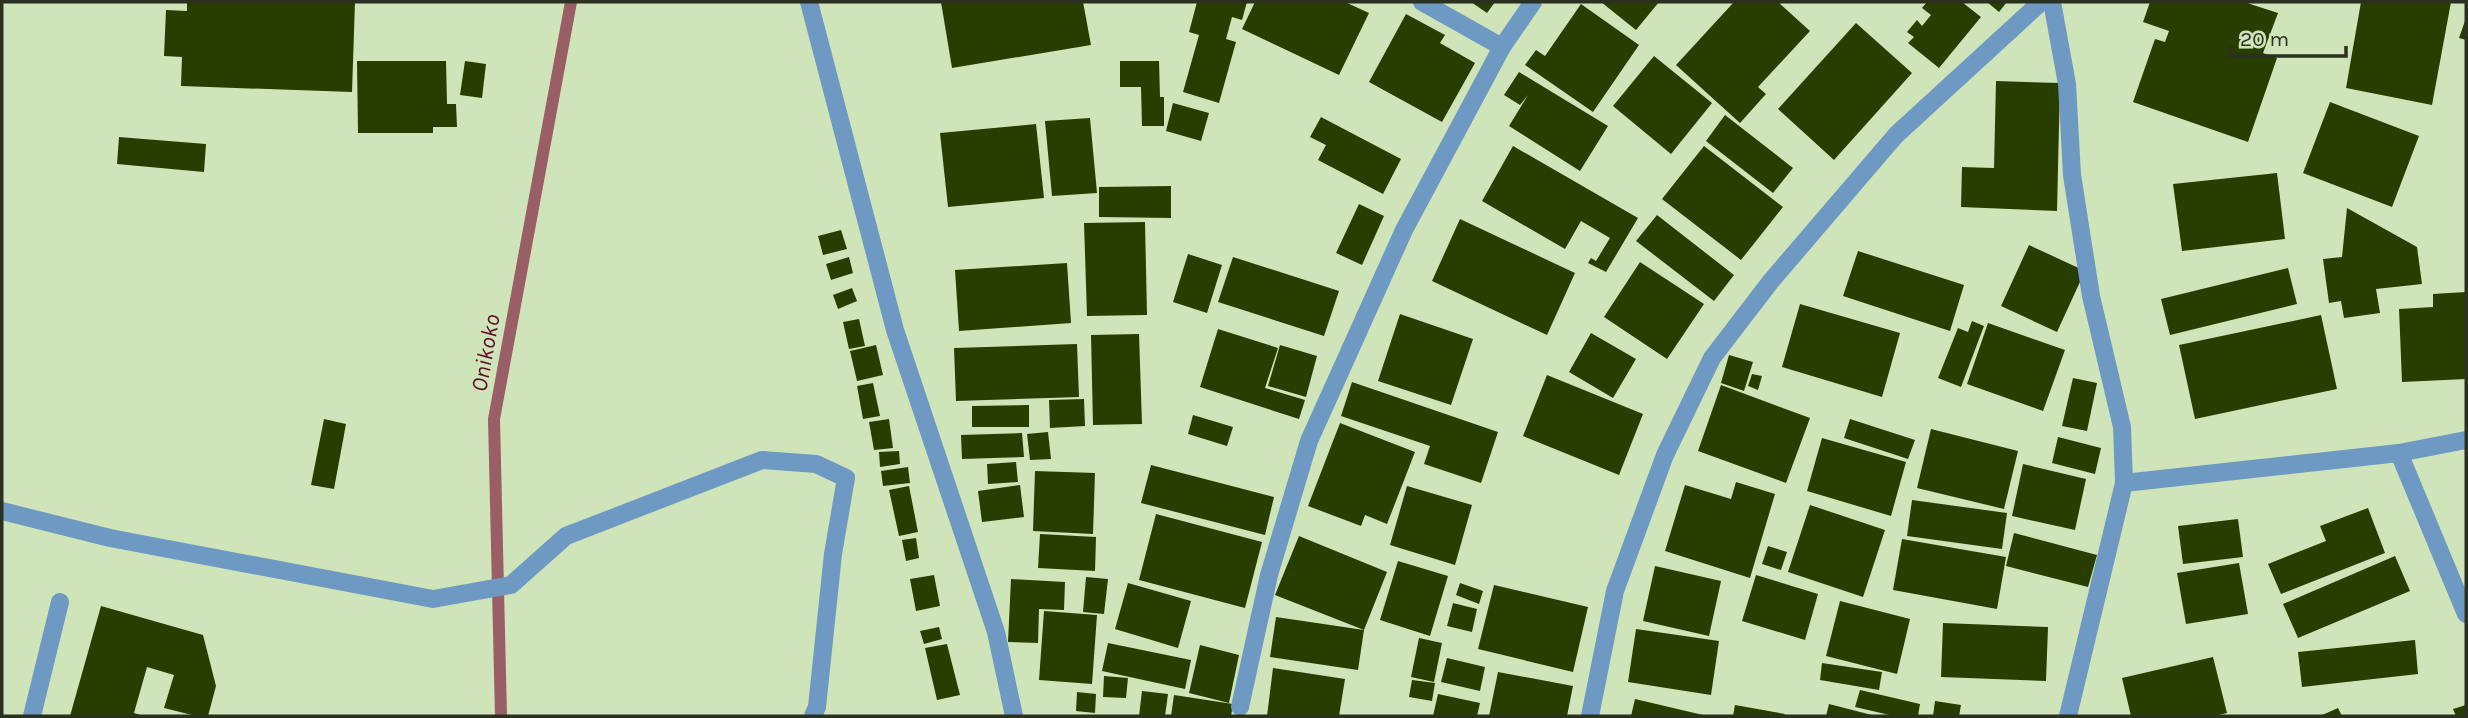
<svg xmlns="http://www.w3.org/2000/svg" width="2468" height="718" font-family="Karla,sans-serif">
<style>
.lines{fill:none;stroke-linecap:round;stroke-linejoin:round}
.stream{stroke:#9a5e66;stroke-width:12}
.building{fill:#283e00}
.minor{stroke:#6e99c2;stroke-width:18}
.labels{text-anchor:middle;stroke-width:7;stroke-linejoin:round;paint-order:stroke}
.water-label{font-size:23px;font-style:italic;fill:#600f28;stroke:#d0e4ba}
</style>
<rect width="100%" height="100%" fill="#d0e4ba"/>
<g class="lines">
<!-- stream -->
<polyline class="stream" points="501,716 494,419 571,2"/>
</g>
<!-- building -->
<g class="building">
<polygon points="187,2 355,2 352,92 181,86 182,57 164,56 166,10 187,11"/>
<polygon points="941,2 1083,2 1091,45 952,68"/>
<polygon points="1197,2 1247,2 1242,20 1232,17 1226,39 1236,42 1219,103 1183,92 1199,35 1189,32"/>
<polygon points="1255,2 1345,2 1369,13 1339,75 1242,29"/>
<polygon points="1471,2 1495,2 1487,13"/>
<polygon points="1601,2 1659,2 1636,30"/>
<polygon points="1734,2 1778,2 1810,31 1758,87 1766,94 1740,123 1676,65"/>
<polygon points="1927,2 1962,2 1981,17 1939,68 1908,43 1914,37 1907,32 1917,20 1922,26 1931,15 1922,8"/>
<polygon points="1987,2 2007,2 1999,12"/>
<polygon points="2150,2 2244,2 2278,13 2263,53 2277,58 2248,142 2133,102 2155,39 2165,42 2169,31 2143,22"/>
<polygon points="2361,2 2451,2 2432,105 2346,88"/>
<polygon points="1581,4 1639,45 1593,112 1525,65 1536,50 1545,56"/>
<polygon points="1406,14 1445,35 1440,43 1475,63 1442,122 1369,82"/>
<polygon points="2466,18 2466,40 2459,38"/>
<polygon points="1856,23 1912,73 1834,160 1778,109"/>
<polygon points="1654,56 1712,103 1671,154 1613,106"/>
<polygon points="357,61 446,61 447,104 456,104 457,127 433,127 433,133 358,133"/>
<polygon points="465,61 486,64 482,98 460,95"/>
<polygon points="1120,61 1159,61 1160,97 1164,97 1164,126 1142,126 1141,87 1120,87"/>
<polygon points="1519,72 1608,126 1580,171 1509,126 1528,95 1520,105 1504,95"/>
<polygon points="1996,81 2060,83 2057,211 1961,207 1962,167 1994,168"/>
<polygon points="2330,102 2419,136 2392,207 2303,173"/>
<polygon points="1173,103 1209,113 1201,141 1166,131"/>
<polygon points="1725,115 1793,168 1773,193 1706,141"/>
<polygon points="1321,117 1401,159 1383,194 1318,160 1326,145 1310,137"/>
<polygon points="1090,118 1097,193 1052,196 1045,121"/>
<polygon points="1036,124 1044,198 948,207 940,133"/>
<polygon points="119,137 206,144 204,172 117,164"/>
<polygon points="1513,146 1638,218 1606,272 1588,263 1591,258 1596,261 1610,238 1581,221 1565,249 1482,201"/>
<polygon points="1704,146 1783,207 1741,260 1662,199"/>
<polygon points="2277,173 2285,239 2182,251 2173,184"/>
<polygon points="1171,186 1171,218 1099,217 1099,187"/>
<polygon points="1359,204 1384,216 1362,265 1336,253"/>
<polygon points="2347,208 2417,247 2422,284 2376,289 2380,313 2344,318 2341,301 2329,303 2323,259 2342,257"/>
<polygon points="1657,215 1734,275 1714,301 1636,241"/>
<polygon points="1460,219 1575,273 1547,335 1432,281"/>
<polygon points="1145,222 1147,315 1087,316 1084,223"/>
<polygon points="841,230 847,249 823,255 818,236"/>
<polygon points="2029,245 2085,271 2057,332 2001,306"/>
<polygon points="1858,251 1964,285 1950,331 1843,296"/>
<polygon points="1188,254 1222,265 1207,313 1173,302"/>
<polygon points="849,257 853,273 831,280 826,264"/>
<polygon points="1233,257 1339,291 1324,336 1218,302"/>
<polygon points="1640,262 1704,304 1667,359 1604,317"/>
<polygon points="1067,263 1071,323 959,331 955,270"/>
<polygon points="2288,268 2297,304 2170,335 2161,299"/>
<polygon points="852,288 857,301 838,309 833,295"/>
<polygon points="2466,292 2466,379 2402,382 2399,309 2433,307 2433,294"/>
<polygon points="1800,304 1900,333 1882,397 1782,367"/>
<polygon points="1400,314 1473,339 1451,405 1378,381"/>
<polygon points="2321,315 2337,389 2195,419 2179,345"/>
<polygon points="859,319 865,346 849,349 843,322"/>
<polygon points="1972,321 1984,326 1961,387 1938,378 1958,328 1968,332"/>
<polygon points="1988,323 2065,350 2043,411 1967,384"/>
<polygon points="1218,329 1278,348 1265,388 1305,400 1299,419 1200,387"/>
<polygon points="1591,333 1636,359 1613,398 1569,372"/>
<polygon points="1139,334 1142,424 1093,425 1091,335"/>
<polygon points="1077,344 1079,397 956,401 954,348"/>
<polygon points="876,345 883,375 857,381 850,351"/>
<polygon points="1280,345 1317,356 1306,397 1268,386"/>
<polygon points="1729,355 1753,362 1744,391 1721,383"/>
<polygon points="1752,374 1762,376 1758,390 1748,386"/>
<polygon points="1547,375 1643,414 1619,475 1523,436"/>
<polygon points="2073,378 2097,383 2087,431 2062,426"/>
<polygon points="1352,382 1498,432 1481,483 1424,464 1430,446 1341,416"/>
<polygon points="873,383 880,416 863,419 857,386"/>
<polygon points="1721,385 1810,418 1786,483 1698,451"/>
<polygon points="1084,399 1085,426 1050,428 1049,400"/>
<polygon points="1029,405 1029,427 972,427 972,406"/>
<polygon points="1193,415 1233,427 1227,446 1188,434"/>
<polygon points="324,419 346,424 334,489 311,485"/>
<polygon points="889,419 893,448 874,450 869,422"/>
<polygon points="1850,419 1915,440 1908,459 1844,438"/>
<polygon points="1340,423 1415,452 1387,524 1365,515 1361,526 1308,506"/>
<polygon points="1931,429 2018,451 2004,509 1917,488"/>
<polygon points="1048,432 1051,459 1030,460 1027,434"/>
<polygon points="1022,433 1024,457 962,459 961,435"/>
<polygon points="2058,437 2101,448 2095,474 2052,463"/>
<polygon points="1822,438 1906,462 1891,516 1807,491"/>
<polygon points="899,451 900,464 880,467 879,452"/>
<polygon points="1016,462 1018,482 988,484 987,464"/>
<polygon points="2023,464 2086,479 2075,530 2012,516"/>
<polygon points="1151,465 1274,497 1265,535 1141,503"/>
<polygon points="908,467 910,483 883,486 881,471"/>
<polygon points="1035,471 1095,473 1093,534 1033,531"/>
<polygon points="1736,482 1775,494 1750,578 1665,551 1685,485 1731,499"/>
<polygon points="1020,485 1024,517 982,522 978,491"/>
<polygon points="909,486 918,532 899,536 889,490"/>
<polygon points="1407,486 1472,505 1455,565 1390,545"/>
<polygon points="1912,500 2007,513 2002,549 1907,536"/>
<polygon points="1810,505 1885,530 1863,597 1788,572"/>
<polygon points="2368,508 2385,553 2281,594 2268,564 2326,541 2320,526"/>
<polygon points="1156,514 1262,542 1245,608 1139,580"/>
<polygon points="2238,519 2243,557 2183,564 2178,526"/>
<polygon points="2014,533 2097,555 2088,587 2006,566"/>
<polygon points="1040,534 1096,537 1095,571 1038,568"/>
<polygon points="1299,536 1387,572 1364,630 1358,670 1270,657 1276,617 1364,630 1275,595"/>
<polygon points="916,538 919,558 906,561 902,540"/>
<polygon points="1902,539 2006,557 1997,609 1893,590"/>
<polygon points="1768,546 1787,552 1781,570 1762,564"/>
<polygon points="2395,556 2410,591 2298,638 2283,604"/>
<polygon points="1398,561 1448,576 1430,636 1380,620"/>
<polygon points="2239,563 2248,614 2186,624 2177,573"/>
<polygon points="1655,566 1721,581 1709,636 1643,621"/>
<polygon points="934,575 940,606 916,611 910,579"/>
<polygon points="1756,575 1818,594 1805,640 1742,621"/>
<polygon points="1086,577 1108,579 1104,614 1083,612"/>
<polygon points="1011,579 1065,582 1064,610 1039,609 1038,643 1008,642"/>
<polygon points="1128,583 1191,601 1178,648 1115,629"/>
<polygon points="1460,583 1483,591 1479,604 1456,595"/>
<polygon points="1494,585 1588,607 1573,672 1478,649"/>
<polygon points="1840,601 1910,619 1897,674 1826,656"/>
<polygon points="1453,603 1477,609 1472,632 1447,626"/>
<polygon points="101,606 203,635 216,686 208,716 196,716 164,708 174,675 147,667 134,713 144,716 70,716"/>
<polygon points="1044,611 1097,615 1092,684 1039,680"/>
<polygon points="1943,623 2048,627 2046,681 1941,677"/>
<polygon points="939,627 942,639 924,644 920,631"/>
<polygon points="1636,629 1719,641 1711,695 1628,682"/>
<polygon points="1419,638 1442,643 1434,682 1411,677"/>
<polygon points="2415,640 2418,674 2302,687 2298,652"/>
<polygon points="1108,643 1191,660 1185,689 1102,671"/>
<polygon points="947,644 960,695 937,700 925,648"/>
<polygon points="1200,645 1239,655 1229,703 1189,693"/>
<polygon points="2213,657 2227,713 2214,716 2131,716 2122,678"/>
<polygon points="1447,658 1485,667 1480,691 1441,682"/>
<polygon points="1822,663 1882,672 1879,690 1820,680"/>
<polygon points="1273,668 1345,679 1339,716 1267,716"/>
<polygon points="1498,672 1573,686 1567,716 1489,716"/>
<polygon points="1104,676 1128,678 1126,698 1103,697"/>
<polygon points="1412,680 1435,683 1432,701 1409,697"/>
<polygon points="1860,690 1920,704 1918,716 1894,716 1855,707"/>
<polygon points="1142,691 1168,694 1165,716 1139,716"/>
<polygon points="1077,692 1096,694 1095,713 1076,711"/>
<polygon points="1438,694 1480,703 1477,716 1433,716"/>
<polygon points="1174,695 1233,704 1231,716 1171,716"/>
<polygon points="1635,699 1703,715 1703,716 1631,716"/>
<polygon points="1935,701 1961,705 1959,716 1933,716"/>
<polygon points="1829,704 1872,715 1872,716 1826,716"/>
<polygon points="1735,705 1785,714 1784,716 1733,716"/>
<polygon points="2466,705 2466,716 2456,716 2453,709"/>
<polygon points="2338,708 2342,716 2320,716"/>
</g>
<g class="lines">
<!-- minor -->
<g class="minor">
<polyline points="809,2 895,330 996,632 1014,716"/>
<polyline points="1422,2 1502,47"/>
<polyline points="2052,2 2067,84 2072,175 2091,296 2122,427 2124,483 2068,716"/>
<polyline points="2399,453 2466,614"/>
<polyline points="2124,483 2399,453 2466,440"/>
<polyline points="2,511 110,538 433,599 511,585 566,536 762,460 816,464 846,478 833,554 817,707 813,716"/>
<polyline points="1240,707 1269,575 1309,441 1404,230 1502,47 1533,2"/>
<polyline points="32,716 60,602"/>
<polyline points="1590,716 1615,591 1665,455 1712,358 1771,281 1896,135 2041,2"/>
</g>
</g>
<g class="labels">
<!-- water labels -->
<g class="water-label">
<text transform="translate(485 353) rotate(-80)" y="8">Onikoko</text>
</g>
</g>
<!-- border -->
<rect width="2468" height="718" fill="none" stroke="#2a3121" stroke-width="7"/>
<!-- scale -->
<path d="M2230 46v10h116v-10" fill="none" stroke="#2a3121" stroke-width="3.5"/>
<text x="2240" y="46" font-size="21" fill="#2a3121" stroke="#d0e4ba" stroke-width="5" paint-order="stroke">20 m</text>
</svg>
